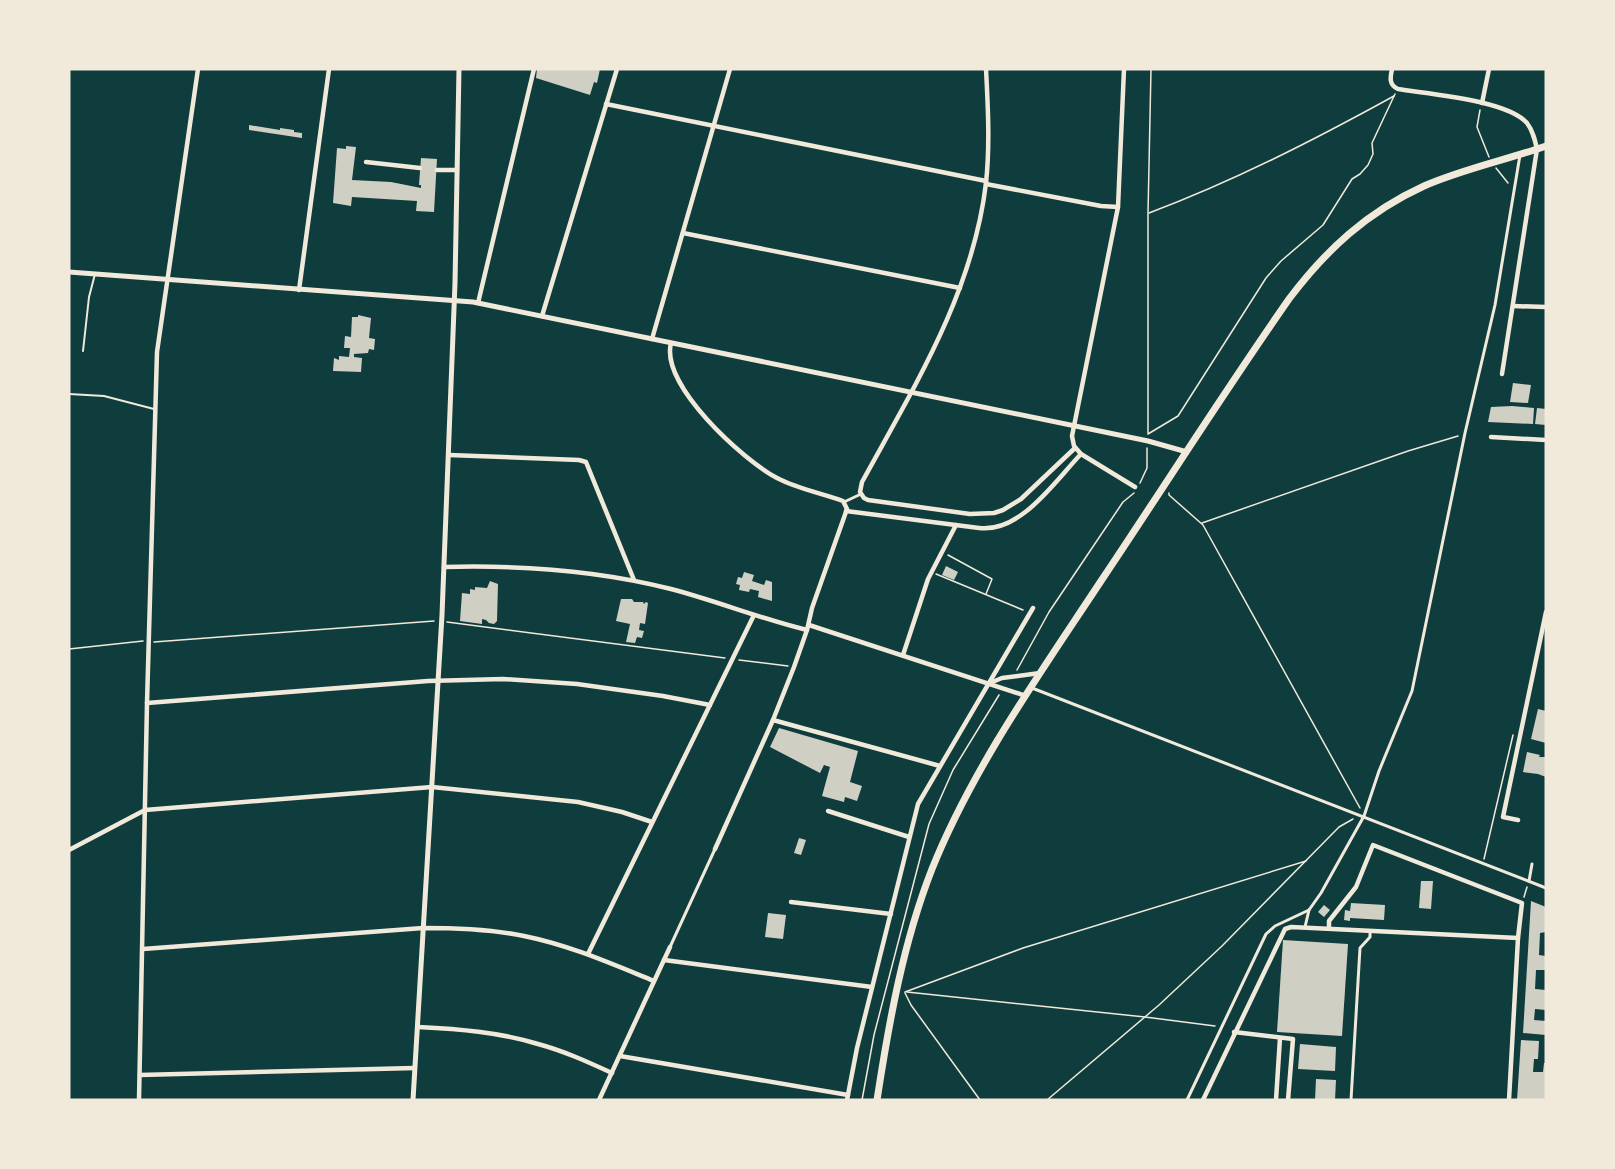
<svg xmlns="http://www.w3.org/2000/svg" width="1615" height="1169" font-family="'Sofia Sans Condensed',sans-serif">
<style>
.building{fill:#cfcfc3}
.lines{fill:none;stroke-linecap:round;stroke-linejoin:round}
.path{stroke:#f1e9da;stroke-width:1.5}
.service{stroke:#f1e9da;stroke-width:2}
.pedestrian{stroke:#f1e9da;stroke-width:3}
.minor{stroke:#f1e9da;stroke-width:4.5}
.tertiary{stroke:#f1e9da;stroke-width:5}
.primary{stroke:#f1e9da;stroke-width:7}
</style>
<rect width="100%" height="100%" fill="#0f3d3e"/>
<!-- building -->
<g class="building">
<polygon points="537,69 600,69 597,83 594,82 590,95 536,78"/>
<polygon points="249,125 280,130 280,128 294,130 294,132 302,133 302,138 249,130"/>
<polygon points="346,146 356,147 352,180 391,182 421,188 421,185 419,185 421,158 437,159 434,212 416,211 417,201 352,197 351,206 333,203 337,148 346,149"/>
<polygon points="358,315 371,318 369,338 375,339 374,350 369,349 368,353 354,354 354,357 362,358 361,372 333,371 334,358 339,360 339,356 349,357 350,348 344,348 345,336 351,337 352,317 358,317"/>
<polygon points="1513,383 1531,385 1528,403 1510,402"/>
<polygon points="1512,406 1534,408 1533,424 1488,422 1491,407"/>
<polygon points="1537,408 1546,409 1546,425 1535,424"/>
<polygon points="946,566 958,572 954,580 942,575"/>
<polygon points="744,572 754,575 752,581 764,585 766,580 772,582 772,601 758,597 759,591 750,589 749,592 739,590 740,585 736,584 738,577 742,578"/>
<polygon points="490,581 498,584 497,621 494,624 489,623 486,620 482,619 482,624 460,621 462,593 470,594 470,589 475,590 475,587 487,588"/>
<polygon points="621,599 632,599 634,602 643,602 644,604 646,602 648,603 645,624 640,623 639,630 644,631 642,638 637,637 635,643 626,642 630,624 616,621"/>
<polygon points="1538,709 1546,711 1546,743 1531,739"/>
<polygon points="779,728 858,751 850,782 862,786 857,801 845,797 844,802 822,796 830,767 824,765 820,773 770,747"/>
<polygon points="1527,752 1540,755 1539,757 1546,757 1546,777 1538,774 1523,772"/>
<polygon points="799,838 806,840 801,855 794,853"/>
<polygon points="1421,881 1433,881 1431,909 1419,908"/>
<polygon points="1531,901 1546,907 1546,932 1540,933 1539,955 1546,956 1546,970 1536,970 1535,989 1546,990 1546,1010 1535,1009 1534,1020 1546,1021 1546,1035 1523,1033"/>
<polygon points="1351,903 1385,905 1384,920 1350,918 1350,921 1344,920 1345,910 1350,911"/>
<polygon points="1324,905 1330,910 1324,917 1318,912"/>
<polygon points="768,913 786,915 783,939 765,937"/>
<polygon points="1283,940 1348,944 1342,1036 1277,1032"/>
<polygon points="1521,1040 1539,1041 1538,1059 1534,1059 1533,1072 1543,1072 1544,1063 1546,1063 1546,1100 1517,1100"/>
<polygon points="1300,1044 1336,1047 1335,1071 1298,1069"/>
<polygon points="1316,1079 1336,1080 1335,1100 1315,1100"/>
</g>
<g class="lines">
<!-- path -->
<g class="path">
<polyline points="1480,110 1477,127 1489,157"/>
<polyline points="1496,168 1508,183"/>
<path d="M1149,213C1234,181 1314,140 1394,96"/>
<polyline points="1148,433 1148,213 1151,69"/>
<polyline points="1148,434 1178,416 1266,278 1281,261 1323,225 1352,179 1360,174 1368,165 1373,154 1372,143 1395,94"/>
<polyline points="1140,483 1147,468 1147,448"/>
<polyline points="1169,493 1169,495 1203,525 1360,808"/>
<polyline points="1202,523 1408,451 1458,436"/>
<polyline points="948,555 992,579 986,594"/>
<polyline points="936,574 1023,610"/>
<polyline points="447,622 725,658"/>
<polyline points="154,642 434,621"/>
<polyline points="69,649 143,641"/>
<polyline points="739,660 788,666"/>
<polyline points="1017,670 1049,612 1088,554 1123,502 1134,493"/>
<polyline points="1484,859 1513,735"/>
<polyline points="1524,897 1527,887"/>
<polyline points="905,992 1023,948 1306,861"/>
<polyline points="907,992 1145,1017 1215,1026"/>
<polyline points="905,993 911,1005 980,1100"/>
<polyline points="862,1100 874,1035 929,824 953,770 999,695"/>
<polyline points="1047,1100 1159,1005 1222,946 1339,827 1353,819"/>
</g>
<!-- service -->
<g class="service">
<polyline points="83,351 89,297 95,274"/>
<polyline points="69,394 104,396 154,409"/>
</g>
<!-- pedestrian -->
<g class="pedestrian">
<polyline points="844,502 861,494"/>
<polyline points="1032,688 1546,888"/>
<polyline points="1529,881 1532,864"/>
<polyline points="1305,927 1309,910"/>
<polyline points="670,947 715,849"/>
<polyline points="1187,1100 1266,934 1275,926 1309,910 1321,893 1364,816 1379,771 1412,691 1465,433 1495,305 1520,155"/>
<polyline points="1351,1100 1360,948 1370,937 1370,932"/>
</g>
<!-- minor -->
<g class="minor">
<path d="M986,69C988,107 990,146 986,183C973,293 914,387 862,482L860,492L864,498L868,500L970,514L994,513L1003,510L1021,499L1075,448"/>
<polyline points="1124,69 1118,207 1072,436 1074,446 1081,454 1135,487"/>
<path d="M1392,69C1390,78 1389,85 1398,89C1428,94 1507,100 1527,123C1533,131 1535,140 1537,149L1502,374"/>
<polyline points="1482,103 1489,69"/>
<polyline points="606,104 986,181"/>
<polyline points="366,162 420,168"/>
<polyline points="437,170 457,170"/>
<polyline points="986,184 1101,206 1118,207"/>
<polyline points="683,233 960,288"/>
<polyline points="299,290 329,69"/>
<polyline points="478,303 534,69"/>
<polyline points="1513,306 1546,307"/>
<polyline points="542,316 617,69"/>
<polyline points="652,339 730,69"/>
<path d="M671,343C660,385 743,460 777,478C798,489 821,493 843,501L847,509L812,608L807,630L794,667L773,720L715,849"/>
<polyline points="1491,437 1546,440"/>
<polyline points="449,455 579,460 586,462 634,580"/>
<path d="M846,511L979,528C1021,533 1055,481 1081,454"/>
<path d="M444,567C520,565 597,570 671,589C717,601 761,619 807,630"/>
<polyline points="809,625 1026,696"/>
<polyline points="903,655 928,579 956,525"/>
<polyline points="990,683 1002,678 1040,673"/>
<polyline points="147,703 428,681 503,679 577,684 663,696 710,705"/>
<polyline points="773,720 940,766"/>
<polyline points="828,811 909,837"/>
<polyline points="1518,820 1503,817 1546,612"/>
<polyline points="69,850 145,810 432,787 578,802 622,812 652,822"/>
<polyline points="791,902 891,914"/>
<polyline points="1329,928 1329,921 1356,887 1373,845 1522,903 1518,938 1509,1100"/>
<path d="M143,949L423,928C457,928 491,929 524,936C569,945 612,964 654,981"/>
<polyline points="588,954 754,615"/>
<polyline points="664,960 872,987"/>
<path d="M418,1027C458,1029 499,1032 538,1044C564,1051 588,1062 612,1073"/>
<polyline points="1234,1032 1293,1039 1288,1100"/>
<polyline points="620,1056 848,1095"/>
<polyline points="140,1075 415,1068"/>
<polyline points="139,1100 147,703 157,352 198,69"/>
<polyline points="599,1100 670,947"/>
<polyline points="847,1100 857,1048 918,804 1033,608"/>
<polyline points="1203,1100 1285,929 1291,927 1518,938"/>
<polyline points="1276,1100 1280,1038"/>
</g>
<!-- tertiary -->
<g class="tertiary">
<polyline points="69,272 473,302 1148,441 1187,452"/>
<polyline points="413,1100 442,615 455,283 459,69"/>
</g>
<!-- primary -->
<path class="primary" d="M877,1100C889,1022 903,943 932,869C973,767 1041,672 1101,581C1164,487 1224,392 1289,299C1326,250 1367,212 1424,186C1463,169 1506,160 1546,146"/>
</g>
<!-- border -->
<rect width="1615" height="1169" fill="none" stroke="#f1e9da" stroke-width="141"/>
</svg>
